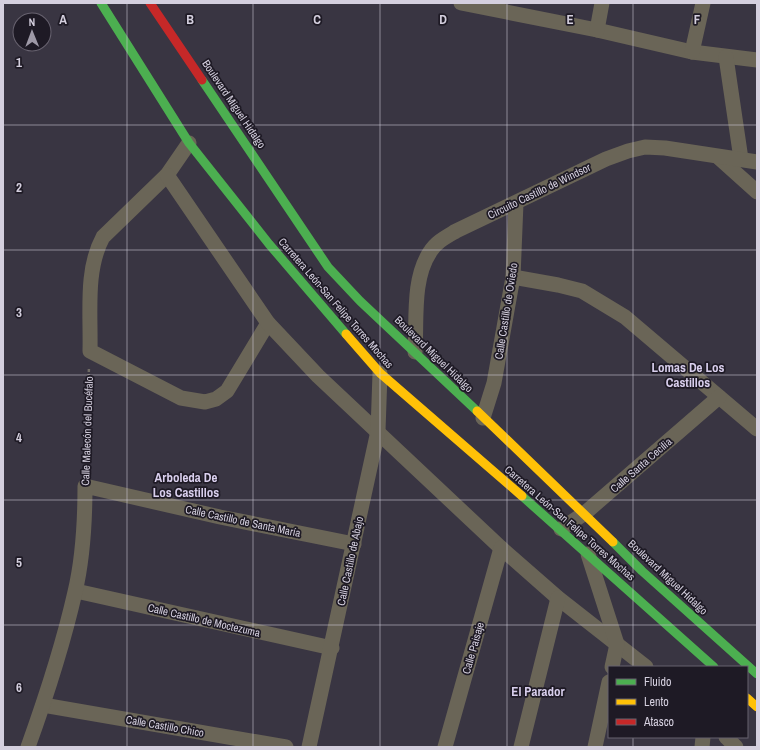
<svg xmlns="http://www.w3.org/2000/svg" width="760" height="750" font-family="'Archivo Narrow',sans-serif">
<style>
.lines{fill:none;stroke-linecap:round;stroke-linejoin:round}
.path{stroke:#6f6b64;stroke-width:2.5;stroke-dasharray:3 2;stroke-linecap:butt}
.street{stroke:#6a6557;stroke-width:15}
.fast{stroke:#4caf50;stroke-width:9}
.slow{stroke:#ffc107;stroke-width:9}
.jam{stroke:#c62828;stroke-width:9}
.grid{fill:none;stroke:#d4cfde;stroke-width:1;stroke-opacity:0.55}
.labels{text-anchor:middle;stroke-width:3.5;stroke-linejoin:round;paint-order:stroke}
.street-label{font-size:11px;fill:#d4cfde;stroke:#1e1a25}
.quarter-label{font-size:13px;font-weight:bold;fill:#d9cfed;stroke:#1e1a25}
.grid-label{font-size:13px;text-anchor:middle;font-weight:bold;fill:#d4cfde;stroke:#1e1a25;stroke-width:3.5;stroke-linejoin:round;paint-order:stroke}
</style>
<rect width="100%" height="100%" fill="#393542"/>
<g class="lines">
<!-- path -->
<polyline class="path" points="85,472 89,367"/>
<!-- street -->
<g class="street">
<polyline points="461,3 597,30 692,52 757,60"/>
<polyline points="597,30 602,3"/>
<polyline points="692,52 703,3"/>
<polyline points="726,57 741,159"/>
<path d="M189,143L167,175L103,237C85,270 91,313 90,351L181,398L205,402L216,399L227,391L268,323"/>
<polyline points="718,157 757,192"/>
<polyline points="167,175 268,323 318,376 501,548 558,598 646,667"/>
<polyline points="513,277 558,285 582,291 625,317 757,429"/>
<path d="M415,352C417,320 412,279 430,252C436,242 446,237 456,231L606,159L628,151L645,147L665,148L757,162"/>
<polyline points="483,418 494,383 513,277 516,203"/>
<polyline points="561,529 585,513 719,397"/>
<polyline points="588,554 617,644 612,667"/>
<polyline points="76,591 332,648"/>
<polyline points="43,705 286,747"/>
<polyline points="726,737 736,747"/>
<path d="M28,747C46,697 63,645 75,592C83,558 85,521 85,486L220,517L354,544"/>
<polyline points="309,747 378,431 380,373"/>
<polyline points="445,747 501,548"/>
<polyline points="521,747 558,598"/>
<polyline points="595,747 609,682"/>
<polyline points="702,747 703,737"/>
</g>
<!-- fast -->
<g class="fast">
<polyline points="101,3 189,143 269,244 346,334"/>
<polyline points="202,80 328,267 360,301 477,411"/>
<polyline points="522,496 714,667"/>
<polyline points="613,542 642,571 757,674"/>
</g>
<!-- slow -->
<g class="slow">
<polyline points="346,334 380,373 522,496"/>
<polyline points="477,411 613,542"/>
<polyline points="747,698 757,707"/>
</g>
<!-- jam -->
<polyline class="jam" points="150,3 202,80"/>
</g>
<!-- grid -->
<path class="grid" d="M127,3V747M253,3V747M380,3V747M507,3V747M633,3V667M3,125H757M3,250H757M3,375H757M3,500H757M3,625H757M633,737V747"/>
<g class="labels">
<!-- street labels -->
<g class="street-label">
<text transform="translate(234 104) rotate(56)" y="4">Boulevard Miguel Hidalgo</text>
<text transform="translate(539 191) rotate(-26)" y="4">Circuito Castillo de Windsor</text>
<text transform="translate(336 303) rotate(49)" y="4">Carretera León-San Felipe Torres Mochas</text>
<text transform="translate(506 311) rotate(-81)" y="4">Calle Castillo de Oviedo</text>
<text transform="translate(434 354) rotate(44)" y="4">Boulevard Miguel Hidalgo</text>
<text transform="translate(87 431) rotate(-88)" y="4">Calle Malecón del Bucéfalo</text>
<text transform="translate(641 465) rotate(-41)" y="4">Calle Santa Cecilia</text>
<text transform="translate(243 521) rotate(12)" y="4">Calle Castillo de Santa María</text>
<text transform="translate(570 523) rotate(41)" y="4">Carretera León-San Felipe Torres Mochas</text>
<text transform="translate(350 561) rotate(-78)" y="4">Calle Castillo de Abajo</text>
<text transform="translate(668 577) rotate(43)" y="4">Boulevard Miguel Hidalgo</text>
<text transform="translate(204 620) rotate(13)" y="4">Calle Castillo de Moctezuma</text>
<text transform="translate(473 648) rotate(-74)" y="4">Calle Paisaje</text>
<text transform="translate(165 726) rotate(10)" y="4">Calle Castillo Chico</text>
</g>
<!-- quarter labels -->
<g class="quarter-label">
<text x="688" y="372">Lomas De Los<tspan x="688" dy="15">Castillos</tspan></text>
<text x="186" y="482">Arboleda De<tspan x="186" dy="15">Los Castillos</tspan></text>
<text x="538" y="696">El Parador</text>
</g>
</g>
<g class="grid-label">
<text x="63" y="24">A</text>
<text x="190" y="24">B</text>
<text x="317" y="24">C</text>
<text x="443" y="24">D</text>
<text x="570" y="24">E</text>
<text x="697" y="24">F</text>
<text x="19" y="67">1</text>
<text x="19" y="192">2</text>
<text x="19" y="317">3</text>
<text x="19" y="442">4</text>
<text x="19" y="567">5</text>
<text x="19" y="692">6</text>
</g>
<!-- border -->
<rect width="760" height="750" fill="none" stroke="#d4cfde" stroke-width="8"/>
<!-- legend -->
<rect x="608" y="666" width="140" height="72" fill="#1e1a25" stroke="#67626f"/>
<rect x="616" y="679" width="20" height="6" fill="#4caf50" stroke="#67626f"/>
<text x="644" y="686" font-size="12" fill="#d4cfde">Fluido</text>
<rect x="616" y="699" width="20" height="6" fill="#ffc107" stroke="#67626f"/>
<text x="644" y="706" font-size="12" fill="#d4cfde">Lento</text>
<rect x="616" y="719" width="20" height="6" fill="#c62828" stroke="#67626f"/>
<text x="644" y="726" font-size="12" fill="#d4cfde">Atasco</text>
<!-- north arrow -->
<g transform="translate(32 32) rotate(359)"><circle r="19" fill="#1e1a25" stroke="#67626f"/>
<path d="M0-3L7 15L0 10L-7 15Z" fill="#9e99a7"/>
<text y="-6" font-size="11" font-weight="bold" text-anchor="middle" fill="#d4cfde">N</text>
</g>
</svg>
